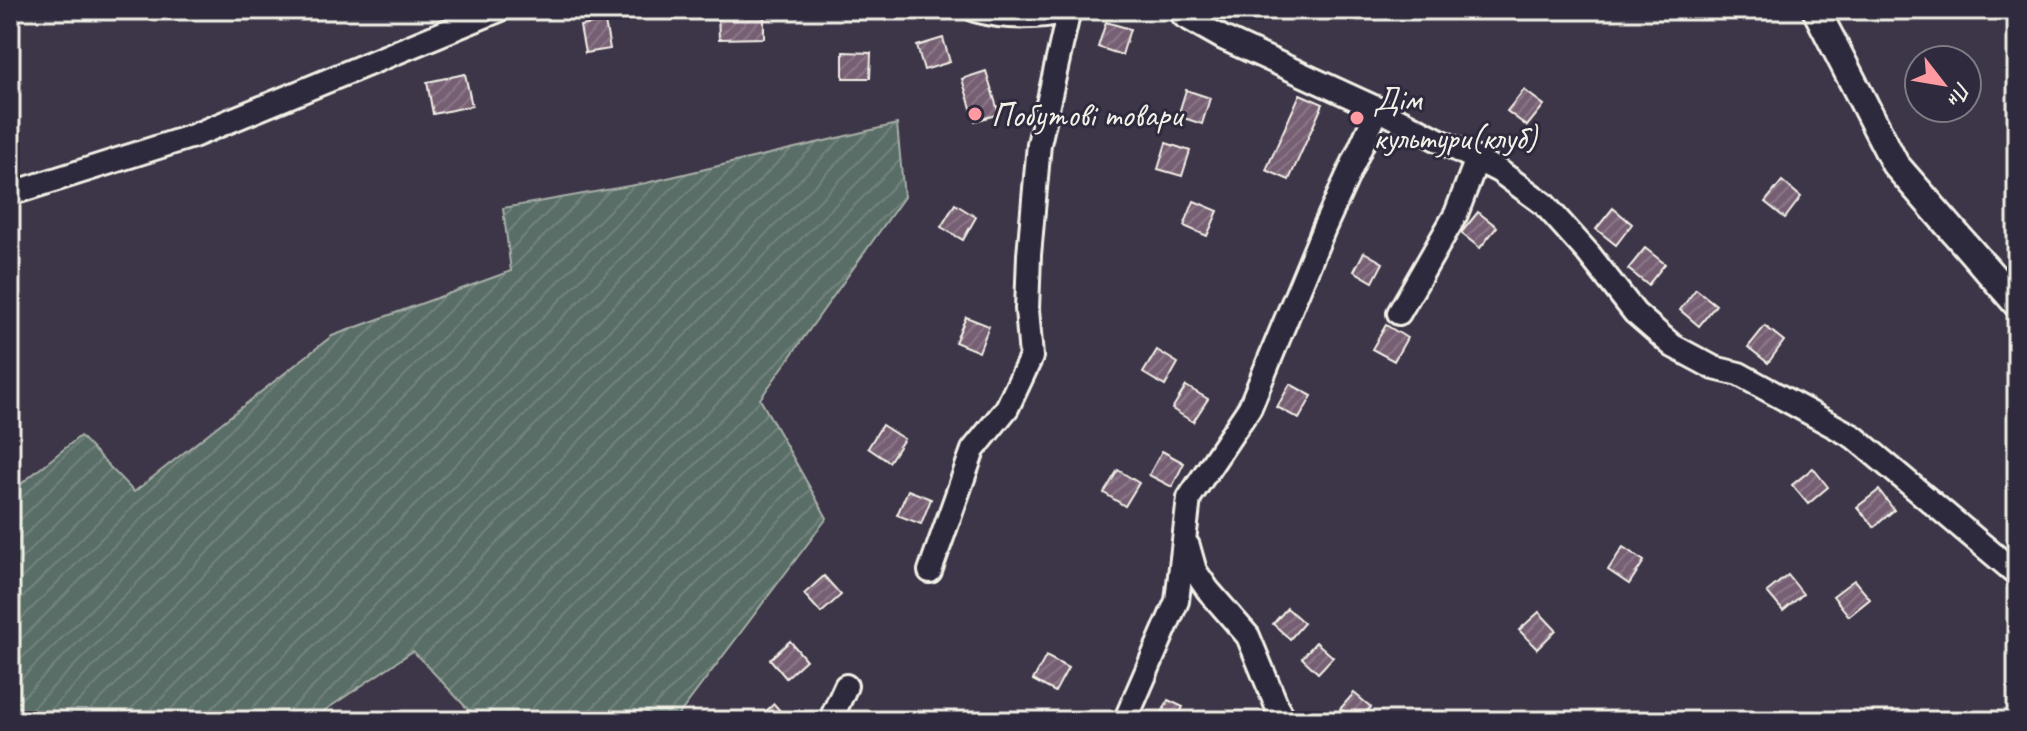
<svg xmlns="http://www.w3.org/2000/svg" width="2027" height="731" font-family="Caveat,sans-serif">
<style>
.garden{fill:url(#garden-furrows);stroke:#a7b0a8;stroke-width:2}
.building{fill:url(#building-hatch);stroke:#f4f1e8;stroke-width:2}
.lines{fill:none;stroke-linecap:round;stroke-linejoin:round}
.minor-casing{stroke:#f4f1e8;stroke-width:28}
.tertiary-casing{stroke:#f4f1e8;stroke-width:32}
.minor{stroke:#2f2a3d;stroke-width:22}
.tertiary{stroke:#2f2a3d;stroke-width:26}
.poi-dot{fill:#ff9aa2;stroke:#2f2a3d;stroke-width:3}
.labels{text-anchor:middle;stroke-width:6;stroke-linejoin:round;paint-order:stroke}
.poi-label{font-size:34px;fill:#f4f1e8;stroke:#2f2a3d;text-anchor:start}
</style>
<defs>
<pattern id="garden-furrows" width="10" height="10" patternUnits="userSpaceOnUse" patternTransform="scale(2)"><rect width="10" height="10" fill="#5a6e67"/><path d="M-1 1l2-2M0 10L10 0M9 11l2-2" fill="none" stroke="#72837d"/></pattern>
<pattern id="building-hatch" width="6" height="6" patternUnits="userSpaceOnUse" patternTransform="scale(2)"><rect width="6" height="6" fill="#765f73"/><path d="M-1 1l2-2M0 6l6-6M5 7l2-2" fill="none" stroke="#8a7687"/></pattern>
</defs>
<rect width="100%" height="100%" fill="#3d3548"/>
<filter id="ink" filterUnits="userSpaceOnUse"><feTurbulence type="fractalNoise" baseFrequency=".0125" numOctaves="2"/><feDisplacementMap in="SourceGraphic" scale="16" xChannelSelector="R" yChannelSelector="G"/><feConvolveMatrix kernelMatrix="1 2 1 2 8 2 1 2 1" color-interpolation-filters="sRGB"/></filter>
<g filter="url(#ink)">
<!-- garden -->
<polygon class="garden" points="897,124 904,197 760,399 827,518 674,721 479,721 413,651 309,721 10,721 10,493 80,436 134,492 332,336 511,271 503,208 646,183"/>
<!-- building -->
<g class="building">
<polygon points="764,11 764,38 719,39 718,12"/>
<polygon points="605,22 610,49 585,53 580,26"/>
<polygon points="1106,22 1130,29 1122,55 1098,47"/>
<polygon points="943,38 950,62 924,70 917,46"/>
<polygon points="843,52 871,53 870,78 843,78"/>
<polygon points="986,71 999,114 975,121 962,79"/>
<polygon points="465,74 472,106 433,114 427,82"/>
<polygon points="1186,90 1210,98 1202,124 1178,116"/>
<polygon points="1524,90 1544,105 1527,126 1507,111"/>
<polygon points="1300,94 1323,104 1289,180 1266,170"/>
<polygon points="1166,143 1190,151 1182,176 1158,169"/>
<polygon points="1782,181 1801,197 1785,218 1765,202"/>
<polygon points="1194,201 1218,211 1207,236 1184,226"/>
<polygon points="955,204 976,217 963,240 941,227"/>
<polygon points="1613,208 1632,224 1616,245 1596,229"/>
<polygon points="1478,212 1497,227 1480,248 1461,233"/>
<polygon points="1645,248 1665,264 1648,285 1628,269"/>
<polygon points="1364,252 1383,263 1373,282 1354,271"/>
<polygon points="1696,289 1716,305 1699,326 1680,310"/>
<polygon points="966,317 989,326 979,352 955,342"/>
<polygon points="1386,325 1407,338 1394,361 1372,349"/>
<polygon points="1765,326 1784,341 1768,363 1748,347"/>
<polygon points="1157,350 1178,363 1165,386 1143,373"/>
<polygon points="1290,384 1312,396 1299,419 1277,407"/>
<polygon points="1186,386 1208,399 1193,422 1172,409"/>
<polygon points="882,425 904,439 889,462 868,448"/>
<polygon points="1162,451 1184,463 1172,487 1149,475"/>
<polygon points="1813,468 1828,487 1808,504 1792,485"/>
<polygon points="1118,470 1139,483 1125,506 1104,493"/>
<polygon points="908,490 931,499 921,524 897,515"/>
<polygon points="1879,490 1894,510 1874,527 1857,507"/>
<polygon points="1623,547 1644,561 1629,584 1608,570"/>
<polygon points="1788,575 1803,594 1783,611 1767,592"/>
<polygon points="824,576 841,595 821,613 804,594"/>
<polygon points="1854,580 1870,599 1849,616 1833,596"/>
<polygon points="1287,608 1304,623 1290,639 1273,624"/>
<polygon points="1539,612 1556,630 1537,649 1519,630"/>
<polygon points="790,641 806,660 786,678 770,659"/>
<polygon points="1316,642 1333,657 1318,673 1302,658"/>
<polygon points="1046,656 1068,668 1055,692 1033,680"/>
<polygon points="1354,693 1371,707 1359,721 1354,721 1340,709"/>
<polygon points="1168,700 1183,707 1176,721 1161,715"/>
<polygon points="774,704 789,721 755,721"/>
</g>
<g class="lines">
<defs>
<g id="minor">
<path d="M975,10C1005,19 1041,18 1071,10"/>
<polyline points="1180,10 1184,16 1223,38 1378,109 1499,171 1544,204 1588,253 1635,313 1673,346 1714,368 1739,374 1854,437 2017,574"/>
<polyline points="10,194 193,136 499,10"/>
<polyline points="1399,313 1456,214 1477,159"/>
<polyline points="1188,546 1195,571 1208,590 1248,636 1276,704 1285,721"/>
<polyline points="930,571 973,450 1007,408 1031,357 1027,309 1029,255 1039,144 1069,10"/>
<polyline points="830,721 846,686"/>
<polyline points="1125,721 1177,601 1189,498 1250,407 1324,228 1378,109"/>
</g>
<polyline id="tertiary" points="1816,10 1895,164 2017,304"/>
</defs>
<!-- minor casing -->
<use href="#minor" class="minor-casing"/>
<!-- tertiary casing -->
<use href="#tertiary" class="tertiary-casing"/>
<!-- minor -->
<use href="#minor" class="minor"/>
<!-- tertiary -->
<use href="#tertiary" class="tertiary"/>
</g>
</g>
<!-- markers -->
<g class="poi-dot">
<circle cx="975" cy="114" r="8"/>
<circle cx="1357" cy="118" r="8"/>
</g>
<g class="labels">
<!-- poi labels -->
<g class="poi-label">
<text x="1373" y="110">Дім<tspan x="1373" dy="39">культури(клуб)</tspan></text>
<text x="991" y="126">Побутові товари</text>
</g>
</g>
<!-- margin -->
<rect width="2027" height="731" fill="none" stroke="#2f2a3d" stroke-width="40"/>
<rect x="20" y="20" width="1987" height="691" fill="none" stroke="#f4f1e8" stroke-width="3" filter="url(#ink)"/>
<!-- north arrow -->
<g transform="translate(1943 84) rotate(121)"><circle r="38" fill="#2f2a3d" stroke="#7e7a81" stroke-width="2"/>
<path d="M0-6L14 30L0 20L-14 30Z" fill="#ff9aa2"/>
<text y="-12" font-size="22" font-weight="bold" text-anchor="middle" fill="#f4f1e8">Пн</text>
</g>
</svg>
